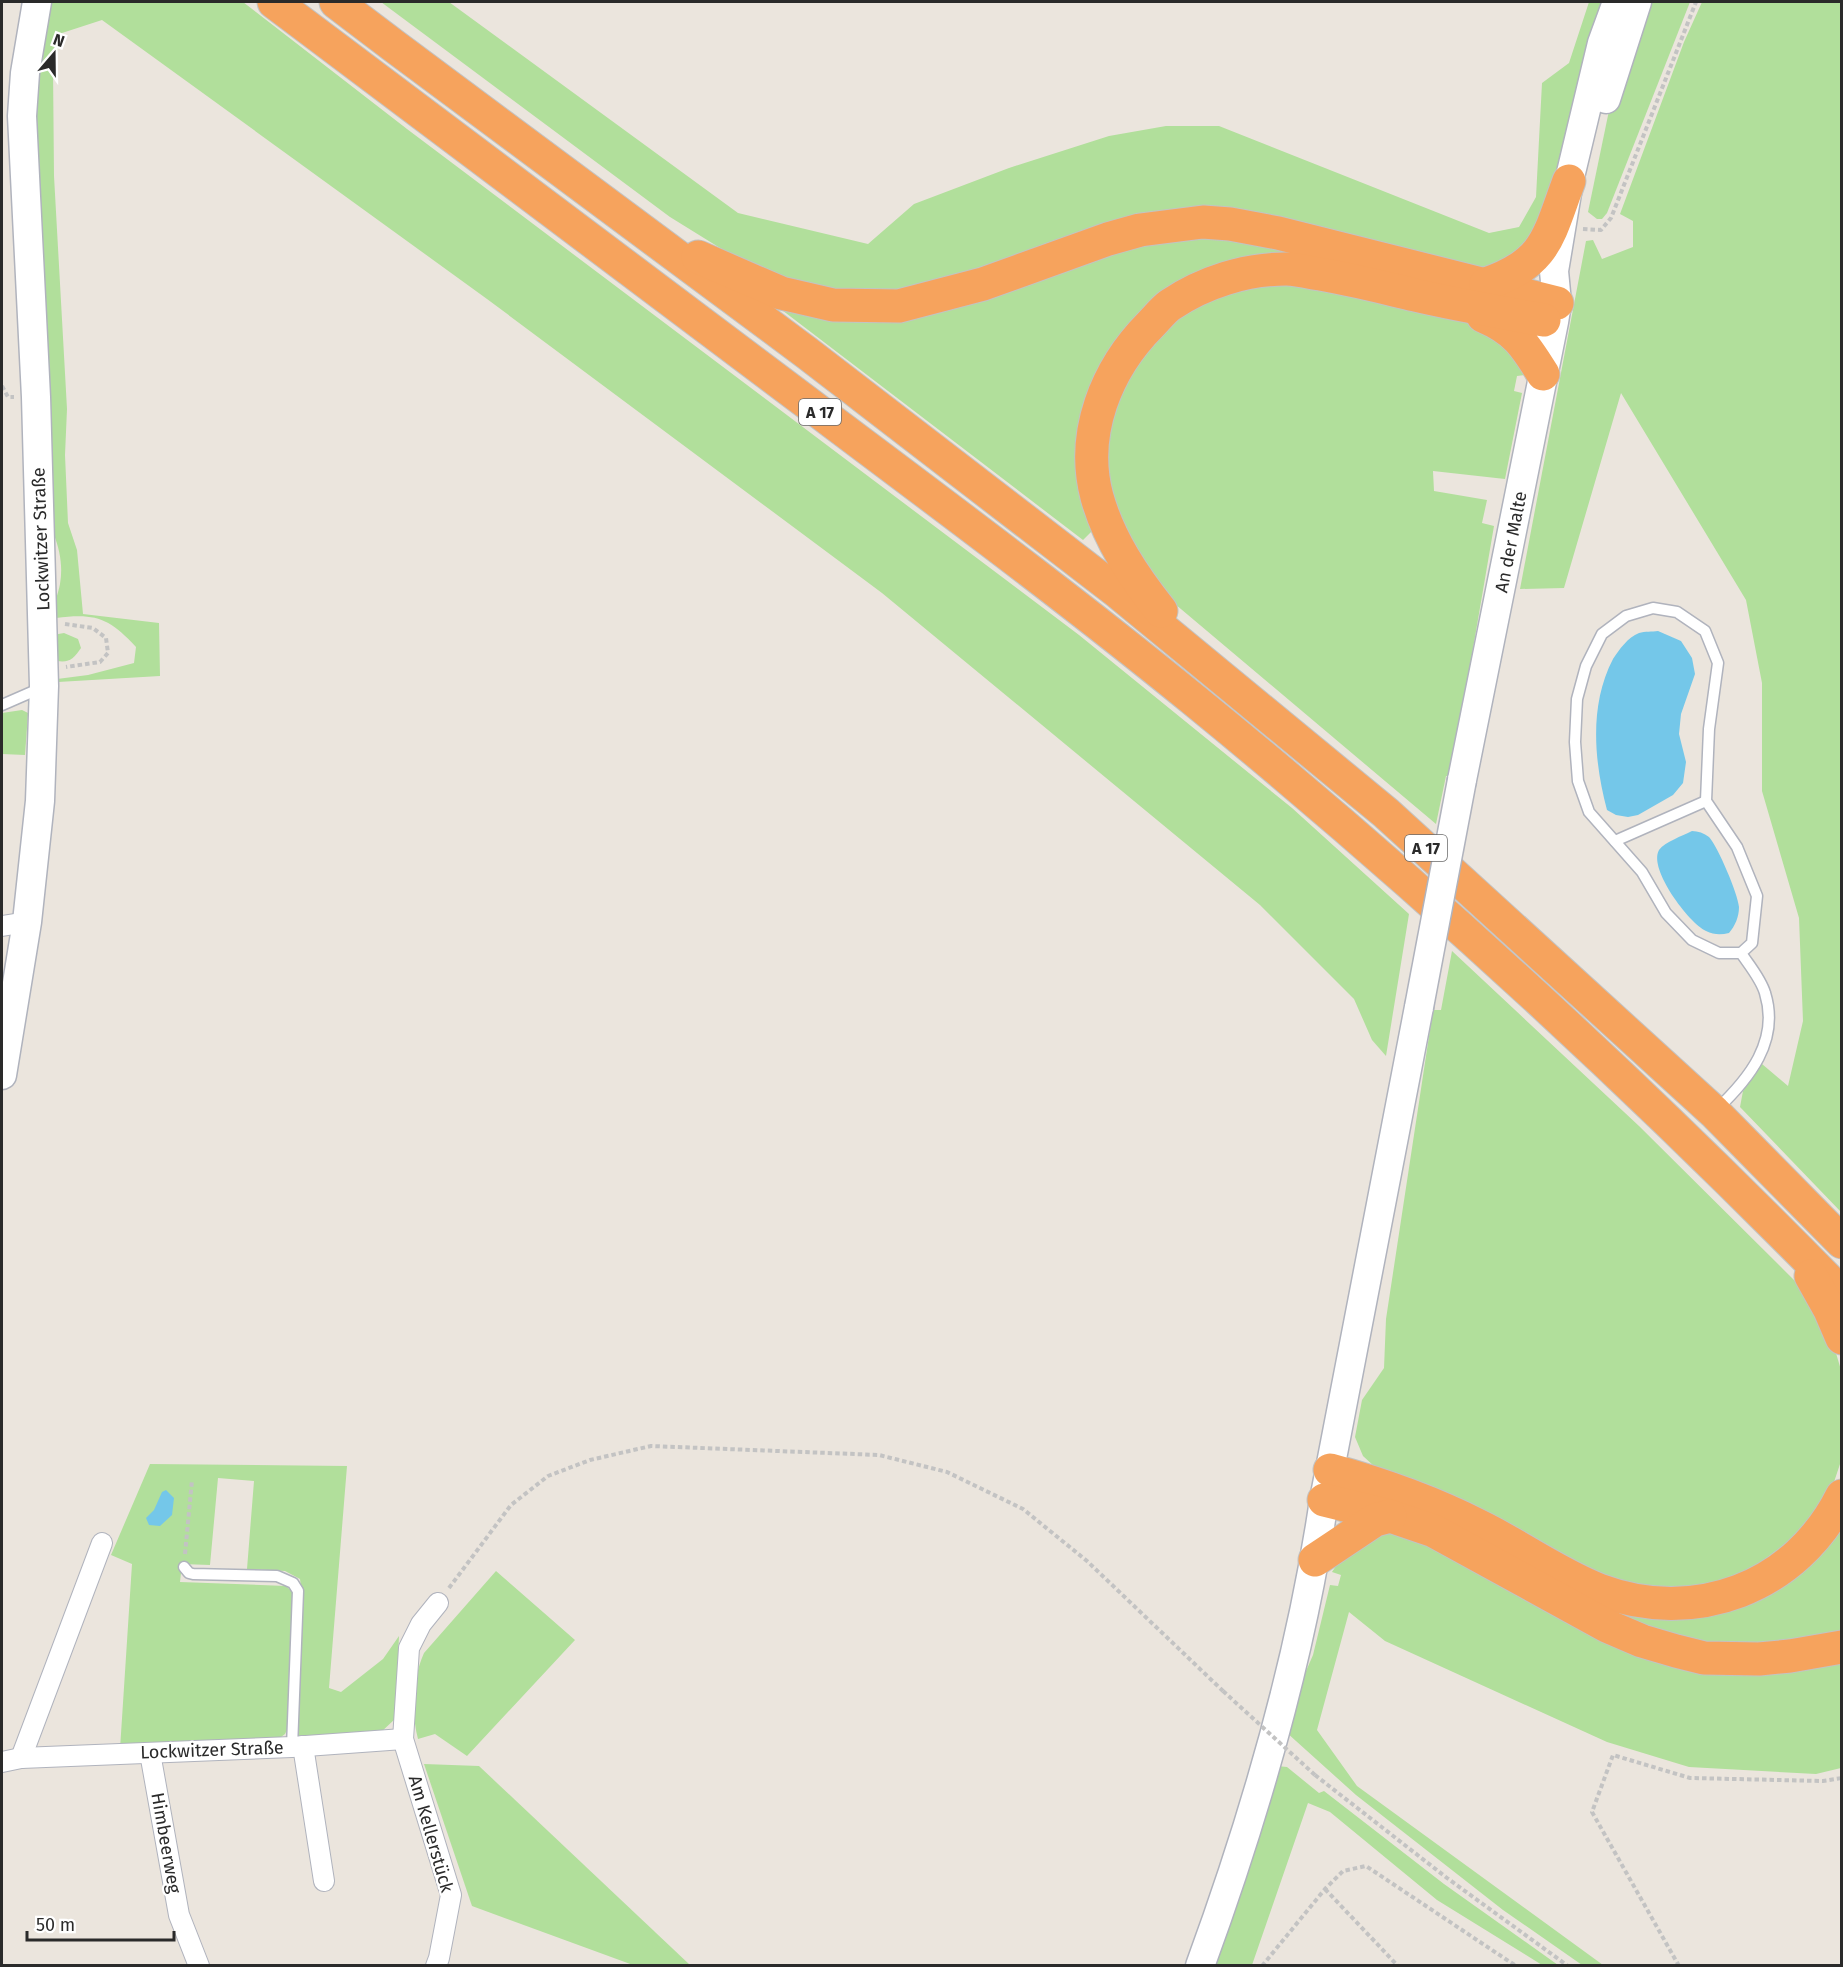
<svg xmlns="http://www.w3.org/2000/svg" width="1843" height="1967" font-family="'Fira Sans',sans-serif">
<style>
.green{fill:#b1df9b}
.water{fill:#74c7e9}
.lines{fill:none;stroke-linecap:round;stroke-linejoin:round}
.lane-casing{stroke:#b0b3bd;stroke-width:13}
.street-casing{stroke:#b0b3bd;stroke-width:22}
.secondary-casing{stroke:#b0b3bd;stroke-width:31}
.highway-casing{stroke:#c3c3c3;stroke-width:35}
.path{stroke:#c3c3c3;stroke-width:4;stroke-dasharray:4.5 3;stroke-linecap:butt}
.lane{stroke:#fff;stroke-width:10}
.street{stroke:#fff;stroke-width:20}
.secondary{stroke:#fff;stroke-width:28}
.highway{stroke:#f6a35d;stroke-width:33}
.secondary-bridge-casing{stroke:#b0b3bd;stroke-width:31;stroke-linecap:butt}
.path-bridge{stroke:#c3c3c3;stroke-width:4;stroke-dasharray:4.5 3;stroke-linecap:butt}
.secondary-bridge{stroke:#fff;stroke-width:28}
.labels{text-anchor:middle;stroke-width:4.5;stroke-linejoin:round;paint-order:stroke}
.shield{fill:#fff;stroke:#6a6a6a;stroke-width:1.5}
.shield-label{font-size:16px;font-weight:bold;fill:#2a2a2a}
.street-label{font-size:18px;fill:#2a2a2a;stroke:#fff}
</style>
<rect width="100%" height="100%" fill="#ebe5dd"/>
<!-- green -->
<g class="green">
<path d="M48,2H243L407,129L1079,635L1292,808L1409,914L1386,1056L1372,1040L1354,999L1260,905L882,593L487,299L102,20L62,33L53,68L54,176L67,409L65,455L68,523L77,550L83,614L159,623L160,676L58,682L57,679L88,675L134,663L136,647C109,618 96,613 56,618C52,607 58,595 60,584C63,567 60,550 54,535L33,149L36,86Z"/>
<polygon points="381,2 449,2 738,213 868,244 914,204 1009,168 1109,136 1166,126 1219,126 1489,233 1519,227 1536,197 1542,83 1569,63 1589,2 1604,2 1556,177 1536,243 1485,273 1232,217 959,284 836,296 754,269 670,217"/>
<polygon points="1641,2 1690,2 1607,213 1602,219 1597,219 1588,212 1611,101"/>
<polygon points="1702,2 1841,2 1841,1212 1740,1107 1743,1091 1762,1064 1788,1086 1803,1021 1799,918 1762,791 1762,683 1746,600 1621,393 1564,588 1520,589 1586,241 1593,240 1602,259 1633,247 1633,221 1620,214 1684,42"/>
<polygon points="1179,233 1347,258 1289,258 1115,346 1094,529 1083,540 778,307 805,309"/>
<polygon points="1289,279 1451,314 1504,336 1525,375 1517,376 1514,391 1522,393 1505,479 1433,471 1434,491 1487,500 1482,523 1494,526 1451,777 1446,776 1436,824 1175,604 1144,569 1108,492 1106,423 1149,340 1209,296"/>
<path d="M64,633L78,639L81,648C74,658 70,663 57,661L53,635Z"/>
<polygon points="22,710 28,713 25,755 2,754 2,713"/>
<polygon points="1452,951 1639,1126 1794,1280 1818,1316 1833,1343 1841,1370 1841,1461 1832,1488 1813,1523 1737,1580 1692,1589 1625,1585 1375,1467 1363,1456 1355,1437 1362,1400 1384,1368 1386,1319 1433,1010 1441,1010"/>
<polygon points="150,1464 347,1466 329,1688 341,1692 383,1659 399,1636 395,1719 380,1733 298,1739 302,1594 300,1579 285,1571 247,1569 254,1481 218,1478 210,1565 182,1564 180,1582 286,1586 295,1594 289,1726 285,1734 277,1740 120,1749 132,1564 111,1555"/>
<polygon points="1382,1497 1670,1615 1841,1522 1841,1637 1736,1649 1645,1632"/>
<path d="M1406,1530L1603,1636L1841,1656V1768L1816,1774L1689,1767L1607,1742L1385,1641L1349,1612L1317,1730L1357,1786L1603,1965H1582L1503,1910L1356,1795L1286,1732L1300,1685L1313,1655L1330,1585L1338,1586L1341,1575L1332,1572C1358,1535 1364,1538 1406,1530Z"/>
<path d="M496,1571L575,1640L467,1756L435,1734L418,1739C411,1713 413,1677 424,1653Z"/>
<polygon points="424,1764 479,1766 690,1965 633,1965 472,1906"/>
<polygon points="1277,1766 1287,1767 1319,1793 1324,1791 1444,1884 1558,1965 1542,1965 1437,1900 1330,1812 1308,1803 1252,1965 1209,1966"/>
</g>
<!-- water -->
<g class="water">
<path d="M1658,631L1681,641L1692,658L1695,674L1681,714L1679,734L1686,762L1683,783L1673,795L1638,815L1628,817L1616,815L1607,810C1594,761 1589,705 1613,659C1619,650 1628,637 1639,633C1645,631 1652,632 1658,631Z"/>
<path d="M1692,831C1698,831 1704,833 1709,837C1718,847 1738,894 1739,907C1739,917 1735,926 1729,933C1721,935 1714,935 1706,931C1689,923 1648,869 1659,850C1665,842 1682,836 1692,831Z"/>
<polygon points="166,1490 174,1498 172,1515 160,1526 149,1525 146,1518 154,1510 162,1492"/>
</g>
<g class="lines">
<defs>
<g id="lane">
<polyline points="2,705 41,688"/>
<polyline points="1615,841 1706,801"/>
<path d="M1716,1110C1749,1079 1780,1041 1765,993C1761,979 1749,965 1741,953H1719L1692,940L1666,913L1642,872L1589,812L1578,781L1575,742L1577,699L1586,666L1602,634L1626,616L1653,608L1677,612L1705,631L1718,663L1709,729L1706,801L1737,847L1757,896L1752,943L1741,953"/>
<polyline points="184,1567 189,1573 193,1574 277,1576 293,1583 298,1591 292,1747"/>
</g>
<g id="street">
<polyline points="2,926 27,922"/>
<polyline points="303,1746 324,1881"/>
<polyline points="150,1753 179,1915 199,1966"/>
<polyline points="21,1758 102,1543"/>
<polyline points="2,1762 21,1758 292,1747 403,1739"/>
<polyline points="436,1966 439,1958 451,1895 403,1739 409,1648 421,1624 438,1603"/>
</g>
<g id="secondary">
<polyline points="1606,99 1637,2"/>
<polyline points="1462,780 1554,322 1557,303 1554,271 1569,181 1602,43 1617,2"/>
<polyline points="2,1075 27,922 40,801 44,686 36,397 22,116 25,73 37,2"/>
<path d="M1200,1966C1255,1816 1301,1658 1324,1500L1419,1007"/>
</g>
<g id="highway">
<path d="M274,2C469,150 666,296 862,444C974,528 1086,612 1194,700C1421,885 1637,1085 1842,1294"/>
<polyline points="336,2 394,46 807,353 1119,593 1386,813 1714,1112 1842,1242"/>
<polyline points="698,257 781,293 833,305 899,306 983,284 1108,239 1140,230 1203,222 1230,224 1278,233 1557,303"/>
<path d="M1486,284C1547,263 1548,237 1569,181"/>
<path d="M1483,316C1516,330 1525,345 1543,374"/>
<path d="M1161,611C1134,577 1109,540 1097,497C1080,434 1106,369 1151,324C1157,318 1163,310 1170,305C1204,282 1246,269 1286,269C1295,269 1304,271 1313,273C1347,278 1381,287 1415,295C1457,305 1500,312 1544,320"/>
<polyline points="1811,1276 1830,1310 1842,1338"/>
<path d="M1330,1470C1381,1484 1432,1502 1479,1526C1520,1546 1556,1573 1599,1590C1695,1626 1796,1588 1842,1496"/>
<polyline points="1324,1500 1390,1516 1434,1531 1607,1626 1642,1641 1676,1651 1704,1658 1759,1659 1790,1656 1842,1647"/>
<polyline points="1315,1560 1375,1520 1390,1516"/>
</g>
</defs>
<!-- lane casing -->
<use href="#lane" class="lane-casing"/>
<!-- street casing -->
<use href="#street" class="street-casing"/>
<!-- secondary casing -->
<use href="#secondary" class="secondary-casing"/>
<!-- highway casing -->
<use href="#highway" class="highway-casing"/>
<!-- path -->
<g class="path">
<polyline points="1583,229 1601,230 1611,218 1696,2"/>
<polyline points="2,386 8,397 14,397"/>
<polyline points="65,624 93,628 106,638 108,653 100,662 66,667"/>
<polyline points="185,1554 192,1480"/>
<polyline points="449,1588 511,1505 548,1476 590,1460 651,1446 879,1455 947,1472 1023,1509 1087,1561 1223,1691"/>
<polyline points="1315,1775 1447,1878 1568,1966"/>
<polyline points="1325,1889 1398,1966"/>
<polyline points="1262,1966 1325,1889 1343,1871 1366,1866 1516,1966"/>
<polyline points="1679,1966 1592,1812 1613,1755 1690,1778 1823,1781 1842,1778"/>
</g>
<!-- lane -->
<use href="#lane" class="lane"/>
<!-- street -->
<use href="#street" class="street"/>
<!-- secondary -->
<use href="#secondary" class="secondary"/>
<!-- highway -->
<use href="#highway" class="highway"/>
<defs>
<polyline id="secondary-bridge" points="1419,1007 1462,780"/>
</defs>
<!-- secondary-bridge casing -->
<use href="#secondary-bridge" class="secondary-bridge-casing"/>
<!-- path-bridge -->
<polyline class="path-bridge" points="1223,1691 1315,1775"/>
<!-- secondary-bridge -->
<use href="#secondary-bridge" class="secondary-bridge"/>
</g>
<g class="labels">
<!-- shield labels -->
<g class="shield">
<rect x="799" y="399" width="42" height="26" rx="4.5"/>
<rect x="1405" y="835" width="42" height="26" rx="4.5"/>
</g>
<g class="shield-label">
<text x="820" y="418">A 17</text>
<text x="1426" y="854">A 17</text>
</g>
<!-- street labels -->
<g class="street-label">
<text transform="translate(41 539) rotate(-92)" y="6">Lockwitzer Straße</text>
<text transform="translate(1511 542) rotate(-79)" y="6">An der Malte</text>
<text transform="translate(212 1750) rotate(-2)" y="6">Lockwitzer Straße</text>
<text transform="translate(431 1834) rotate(74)" y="6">Am Kellerstück</text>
<text transform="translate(166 1843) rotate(80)" y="6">Himbeerweg</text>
</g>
</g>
<!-- border -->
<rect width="1843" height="1967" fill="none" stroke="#2a2a2a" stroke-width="6"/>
<!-- north arrow -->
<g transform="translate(54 54) rotate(20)" stroke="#ffffff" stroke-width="4.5" paint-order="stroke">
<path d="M0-4.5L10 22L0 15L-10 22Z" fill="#2a2a2a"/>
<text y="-9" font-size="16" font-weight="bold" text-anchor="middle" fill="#2a2a2a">N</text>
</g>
<!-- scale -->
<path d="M27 1931v9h147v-9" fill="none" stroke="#2a2a2a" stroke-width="3"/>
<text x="36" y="1931" font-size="18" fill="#2a2a2a" stroke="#ffffff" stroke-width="4.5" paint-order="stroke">50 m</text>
</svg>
